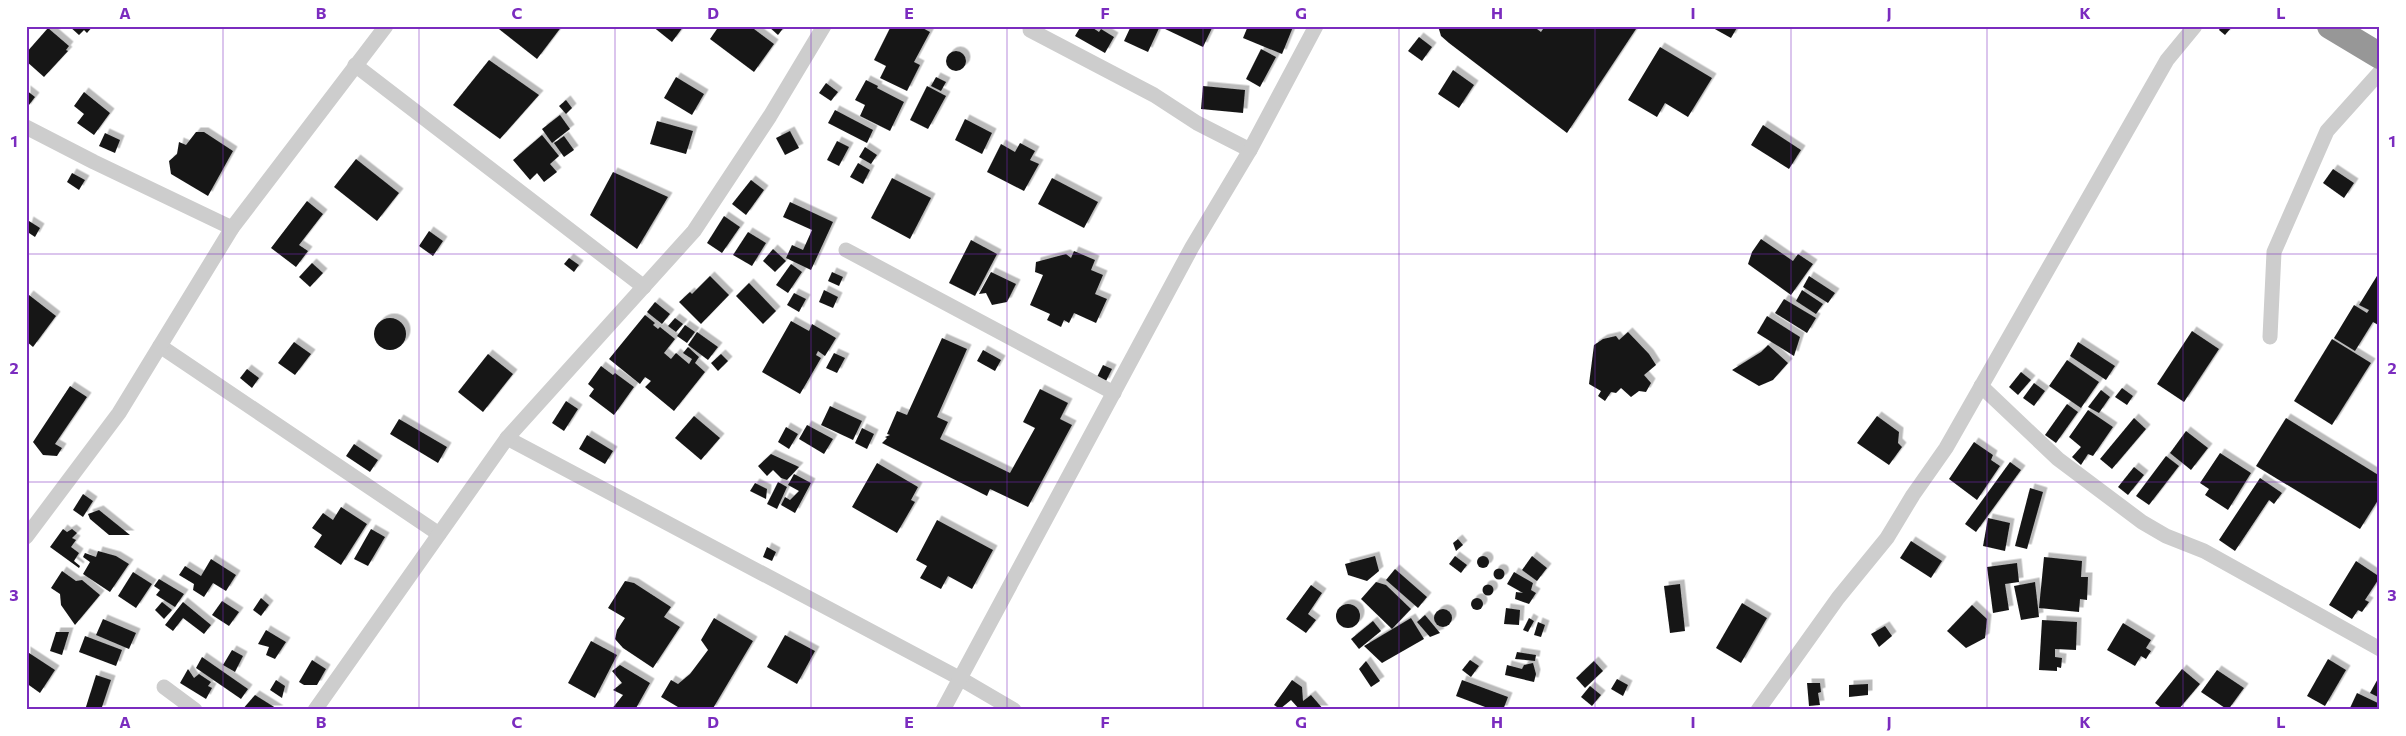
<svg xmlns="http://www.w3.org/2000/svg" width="2406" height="736" font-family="Commissioner,sans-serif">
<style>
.building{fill:#171717;filter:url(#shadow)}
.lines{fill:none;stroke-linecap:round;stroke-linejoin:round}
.street{stroke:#cdcdcd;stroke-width:15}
.highway{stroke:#979797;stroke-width:26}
.grid{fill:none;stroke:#7b2cbf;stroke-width:1;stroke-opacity:0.55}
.neatline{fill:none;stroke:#7b2cbf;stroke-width:2}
.grid-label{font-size:16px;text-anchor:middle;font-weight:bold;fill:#7b2cbf}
</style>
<defs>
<filter id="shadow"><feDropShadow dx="4.5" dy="-4.5" stdDeviation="0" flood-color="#0004"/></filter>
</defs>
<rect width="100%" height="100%" fill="#fff"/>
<!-- building -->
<g class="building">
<polygon points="69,26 93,26 87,33 84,30 79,35"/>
<polygon points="495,26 562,26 537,59"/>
<polygon points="652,26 682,26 683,27 672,42"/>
<polygon points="719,26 750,26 774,44 754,72 710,39"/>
<polygon points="768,26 785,26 778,35"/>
<polygon points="891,26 919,26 930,32 914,62 920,65 907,91 880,78 886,66 874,60"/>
<polygon points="1081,26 1090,26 1099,32 1101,29 1114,37 1105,53 1075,36"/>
<polygon points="1131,26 1160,26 1148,52 1124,41"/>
<polygon points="1164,26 1213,26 1203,47 1163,28"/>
<polygon points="1248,26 1290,26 1293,27 1282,54 1243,38"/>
<polygon points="1438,26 1533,26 1541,32 1545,26 1638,26 1567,133 1449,43 1441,36"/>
<polygon points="1714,26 1738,26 1731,38 1713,28"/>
<polygon points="2221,26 2229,26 2231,28 2225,35 2219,30"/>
<polygon points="48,28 69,46 66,50 68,51 44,77 26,61 26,53"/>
<polygon points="1419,37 1432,47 1422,61 1408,51"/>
<polygon points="1660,47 1712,78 1688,117 1665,103 1657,117 1628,100"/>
<polygon points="1261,49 1276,57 1260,87 1246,79"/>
<circle cx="956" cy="61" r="10"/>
<polygon points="489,60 539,95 500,139 453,105"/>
<polygon points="1453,70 1474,85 1459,108 1438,94"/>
<polygon points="676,77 704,94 692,115 664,98"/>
<polygon points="936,77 946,82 941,91 931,86"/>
<polygon points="866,80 878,86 877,88 904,102 890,131 860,116 865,105 855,100"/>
<polygon points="826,83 838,92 831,101 819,93"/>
<polygon points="927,86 946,96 928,129 910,120"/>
<polygon points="1203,86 1245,90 1243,113 1201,109"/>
<polygon points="26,90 35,97 26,109"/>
<polygon points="84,92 110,113 94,135 77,123 84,114 74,106"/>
<polygon points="566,100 572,108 566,114 559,106"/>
<polygon points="835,110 873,130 867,143 828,123"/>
<polygon points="560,115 570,129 552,143 542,129"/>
<polygon points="965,119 992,133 982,154 955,140"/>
<polygon points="657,121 693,131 686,154 650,144"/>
<polygon points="1763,125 1801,150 1789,169 1751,145"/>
<polygon points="790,131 799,148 785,155 776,138"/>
<polygon points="196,132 204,132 233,151 208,196 171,174 169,161 177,154 179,142 186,145"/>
<polygon points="105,133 120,140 115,153 99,146"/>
<polygon points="542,135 559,156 550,164 557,172 544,182 537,173 530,180 513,160"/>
<polygon points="564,136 574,150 564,157 554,143"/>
<polygon points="837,141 849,147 839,166 827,160"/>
<polygon points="1020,143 1035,151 1030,160 1039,164 1024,191 987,172 1001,144 1015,152"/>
<polygon points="865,147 877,155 871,164 859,157"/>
<polygon points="356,159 399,193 377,221 334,187"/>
<polygon points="858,163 870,170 863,184 850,177"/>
<polygon points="2333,169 2354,183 2344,198 2323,183"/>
<polygon points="613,172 668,197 637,249 590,215"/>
<polygon points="72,173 85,180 79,190 67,182"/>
<polygon points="892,178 931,198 910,239 871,218"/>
<polygon points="1052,178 1098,202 1084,228 1038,204"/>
<polygon points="751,180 764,190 746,215 732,204"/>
<polygon points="307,201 323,214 299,245 308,251 296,267 271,248"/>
<polygon points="790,202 833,222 811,270 786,258 792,245 803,250 812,230 783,217"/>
<polygon points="724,216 740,227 722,253 707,243"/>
<polygon points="29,221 40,228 35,237 26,231"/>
<polygon points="429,231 443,241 433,256 419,246"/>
<polygon points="748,232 766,243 752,266 733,255"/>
<polygon points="1761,239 1793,261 1798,254 1813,264 1791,295 1748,264 1752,252"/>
<polygon points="971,240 997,254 975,296 949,283"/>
<polygon points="773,249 786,261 775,272 763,261"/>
<polygon points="1074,251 1095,260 1091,270 1103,275 1095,294 1107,299 1096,323 1074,313 1069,323 1064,320 1061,327 1047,320 1050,314 1030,305 1043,275 1035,272 1036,262 1066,254 1071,258"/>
<polygon points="569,258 579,265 574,272 564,264"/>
<polygon points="312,263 323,273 310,287 299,277"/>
<polygon points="791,264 802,272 788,293 776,285"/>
<polygon points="2380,271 2380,326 2373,322 2355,351 2334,338 2354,305 2367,313 2369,310 2359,305"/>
<polygon points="832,272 843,277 839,286 828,281"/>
<polygon points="991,272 1016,284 1007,302 992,305 986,293 979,294"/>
<polygon points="710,276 729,295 701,324 679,302 690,292 692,294"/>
<polygon points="1809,276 1835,293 1828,303 1803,287"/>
<polygon points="749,283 776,311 763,324 736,296"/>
<polygon points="824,290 838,297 833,308 819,302"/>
<polygon points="1802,290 1823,304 1816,314 1796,301"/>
<polygon points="794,293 806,299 799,312 787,305"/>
<polygon points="29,295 56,316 33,347 26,341 26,299"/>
<polygon points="1784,299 1816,318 1807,333 1775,313"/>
<polygon points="655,302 670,314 662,324 647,312"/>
<polygon points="645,315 655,323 653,325 658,329 660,327 675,339 664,353 671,359 676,353 689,364 692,359 683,353 688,347 699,357 695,363 705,372 674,411 645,387 651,381 645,377 640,384 609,359"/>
<polygon points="1767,316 1800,337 1794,356 1757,333"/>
<polygon points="675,318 683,324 676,332 668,326"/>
<circle cx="390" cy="334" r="16"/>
<polygon points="791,321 809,331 812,324 836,338 825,356 818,351 816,355 821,358 800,394 762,372"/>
<polygon points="685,325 695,332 687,343 677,336"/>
<polygon points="2192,331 2219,349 2184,402 2157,384"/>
<polygon points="697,332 718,347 708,360 688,345"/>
<polygon points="1628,332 1649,354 1656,365 1644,375 1651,383 1646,392 1639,391 1631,397 1621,388 1616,393 1611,392 1605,401 1598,396 1601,391 1589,384 1594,345 1603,339 1616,336 1619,340"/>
<polygon points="942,338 967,349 937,417 948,422 940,439 1010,473 1035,428 1023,422 1040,389 1068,403 1060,419 1072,425 1028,507 990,489 987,496 882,443 887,438 885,437 890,435 887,434 897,411 907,415"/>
<polygon points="2332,339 2371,363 2332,425 2294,401"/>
<polygon points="294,342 311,354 295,375 278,363"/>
<polygon points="2078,342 2115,366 2106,380 2070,356"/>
<polygon points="1768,345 1788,363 1773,380 1759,386 1732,370 1761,352"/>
<polygon points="983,350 1001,360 995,371 977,361"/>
<polygon points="834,353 845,358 837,373 826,368"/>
<polygon points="488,354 513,374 483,412 458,392"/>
<polygon points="721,354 728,361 718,371 711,363"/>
<polygon points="2067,360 2099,382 2081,408 2049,386"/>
<polygon points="1103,365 1112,369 1105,383 1096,379"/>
<polygon points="601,366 613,375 615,373 634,387 614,415 589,396 594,389 588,384"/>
<polygon points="247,369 259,378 252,388 240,378"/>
<polygon points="2021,372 2031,380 2018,395 2009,387"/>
<polygon points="2034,383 2045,391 2034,406 2023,398"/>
<polygon points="70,386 87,397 55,444 62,448 57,456 43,455 33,442"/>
<polygon points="2122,388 2133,396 2127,405 2115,397"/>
<polygon points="2101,390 2110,397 2099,413 2088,407"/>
<polygon points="566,401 578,409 564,431 552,423"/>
<polygon points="2067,404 2078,412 2056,443 2045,435"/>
<polygon points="830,406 862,421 853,440 821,425"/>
<polygon points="2088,410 2113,427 2093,456 2088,454 2081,465 2072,457 2081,447 2069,437"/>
<polygon points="694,416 720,438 701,460 675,438"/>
<polygon points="1877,416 1899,432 1898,443 1902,447 1889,465 1857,443"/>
<polygon points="2134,418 2146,429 2112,469 2100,459"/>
<polygon points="2286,418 2380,476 2380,497 2360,529 2256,466"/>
<polygon points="399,419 447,447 438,463 390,434"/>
<polygon points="807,425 833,439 824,454 799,439"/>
<polygon points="786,427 798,434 789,449 778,442"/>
<polygon points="862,428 874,434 867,449 855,443"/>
<polygon points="2186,431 2208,448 2191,470 2170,453"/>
<polygon points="587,435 613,451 605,464 579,449"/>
<polygon points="1974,442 1993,455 1991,460 2000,466 1977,500 1949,479"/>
<polygon points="354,444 378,460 370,472 346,456"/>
<polygon points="2220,453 2251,473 2228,510 2205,495 2209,489 2200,483"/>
<polygon points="771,454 799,467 787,480 781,478 773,470 767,476 758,466"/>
<polygon points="2166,456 2179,466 2149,505 2136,496"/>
<polygon points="2010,462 2021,470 1976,532 1965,524"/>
<polygon points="877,463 918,487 911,500 915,502 897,533 852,507"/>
<polygon points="2134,467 2144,475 2128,495 2118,487"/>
<polygon points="794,474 811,483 795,513 781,505 785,497 790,500 799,491 788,485"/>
<polygon points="2260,478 2282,493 2274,504 2269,500 2235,551 2219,540"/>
<polygon points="778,482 787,487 777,509 767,504"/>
<polygon points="755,483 767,489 766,499 750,491"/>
<polygon points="2030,488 2043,492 2027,549 2015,546"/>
<polygon points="83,494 93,501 83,517 73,510"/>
<polygon points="341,507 367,524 341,565 314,547 322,535 312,528 323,513 333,520"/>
<polygon points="99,510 130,535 109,535 90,519 88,514"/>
<polygon points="1988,518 2010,523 2005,551 1983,546"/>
<polygon points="937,520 993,550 972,589 948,576 941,589 920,578 927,566 916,560"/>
<polygon points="63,529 67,532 72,529 77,533 72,538 76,540 71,547 79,553 74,561 80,566 79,568 50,547"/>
<polygon points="371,529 385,537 368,566 354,559"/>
<polygon points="1458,539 1463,545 1456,551 1453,543"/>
<polygon points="1911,541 1942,561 1931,578 1900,558"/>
<polygon points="767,547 776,552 772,561 763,557"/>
<polygon points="98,551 116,556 129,564 110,592 83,574 90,562 83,557 85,553 96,557"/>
<polygon points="1375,556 1379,571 1367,581 1348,575 1345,564"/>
<polygon points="1455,556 1467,565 1461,573 1449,564"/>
<polygon points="1532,556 1547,568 1537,581 1522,570"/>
<circle cx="1483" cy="562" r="6"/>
<polygon points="2044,557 2082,561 2081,577 2088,577 2087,600 2080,599 2079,612 2039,608"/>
<polygon points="211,559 236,575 226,591 213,583 204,597 193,590 194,584 179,575 185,566 201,576"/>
<polygon points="2356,561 2380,577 2365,600 2369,602 2362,612 2358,610 2352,619 2329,605"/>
<polygon points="2017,563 2019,582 2005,584 2009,610 1993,613 1987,567"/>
<circle cx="1499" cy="574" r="5.5"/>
<polygon points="1395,569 1427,597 1418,608 1386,580"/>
<polygon points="62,571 76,581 82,580 100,595 75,625 61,605 60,594 51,588"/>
<polygon points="133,572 152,584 136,608 118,596"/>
<polygon points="1514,572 1533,583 1531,590 1536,593 1529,604 1515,599 1516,592 1523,593 1507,584"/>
<polygon points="159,579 184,594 175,607 156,595 160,590 154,586"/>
<polygon points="625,581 634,583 671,607 664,617 680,627 653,668 623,648 615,639 617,630 625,618 608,608"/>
<polygon points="1376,582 1386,585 1411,609 1392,629 1361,599"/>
<polygon points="2035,582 2039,617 2021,620 2014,586"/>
<polygon points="1680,584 1685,631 1670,633 1664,586"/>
<circle cx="1488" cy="590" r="5.5"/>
<polygon points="1311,585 1322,593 1308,614 1316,620 1306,633 1286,619"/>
<circle cx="1477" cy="604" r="6"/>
<polygon points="261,598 269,605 261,616 253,610"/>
<polygon points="222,601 239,612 229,626 212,615"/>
<polygon points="162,602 172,610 164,619 155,610"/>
<polygon points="183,602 211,625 204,634 183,618 173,631 165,625"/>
<polygon points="1742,603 1767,618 1741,663 1716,648"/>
<circle cx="1348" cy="616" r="12"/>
<polygon points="1972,605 1987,619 1985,638 1966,648 1947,631"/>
<polygon points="1506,608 1520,610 1519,625 1504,624"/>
<circle cx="1443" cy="618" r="9"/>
<polygon points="1425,615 1440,633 1430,637 1417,622"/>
<polygon points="714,618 753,641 712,710 683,710 661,697 671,680 678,684 690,674 708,650 701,640"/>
<polygon points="1411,618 1424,639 1382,663 1364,646"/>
<polygon points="1529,618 1534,621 1528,632 1523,630"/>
<polygon points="103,619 136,633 129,649 96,635"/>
<polygon points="2042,620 2077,622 2076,650 2055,649 2055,657 2062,658 2061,668 2057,667 2057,671 2039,670"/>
<polygon points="1373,621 1381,631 1359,649 1351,639"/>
<polygon points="1538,622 1545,625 1541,637 1534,635"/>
<polygon points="2123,623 2151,640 2146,648 2151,651 2146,659 2141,656 2135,666 2107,650"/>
<polygon points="1885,626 1892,636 1879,647 1871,634"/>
<polygon points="266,630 286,642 275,659 266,655 269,647 258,644"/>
<polygon points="56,632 69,632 62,655 50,651"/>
<polygon points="785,635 815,651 797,684 767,667"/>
<polygon points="85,636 122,650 116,666 79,652"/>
<polygon points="591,641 617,655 595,698 568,683"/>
<polygon points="232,650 243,656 235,672 223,665"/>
<polygon points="26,651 55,670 40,693 26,683"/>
<polygon points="1517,652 1536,655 1535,661 1515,659"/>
<polygon points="202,657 248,689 241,699 196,668"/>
<polygon points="2328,659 2346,670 2325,706 2307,696"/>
<polygon points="312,660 326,669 317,685 304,685 299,682"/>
<polygon points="1470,660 1479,666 1471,677 1462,670"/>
<polygon points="1366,661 1380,681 1371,687 1359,669"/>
<polygon points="1594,661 1603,671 1585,688 1576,678"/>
<polygon points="1533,663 1536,674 1534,682 1505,675 1507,665 1522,669 1524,665"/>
<polygon points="620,665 650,683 635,710 611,710 623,695 613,690 622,683 612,671"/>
<polygon points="188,669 194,678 199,674 211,682 208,686 212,688 206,699 180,683"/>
<polygon points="2182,669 2200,684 2178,710 2164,710 2155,703"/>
<polygon points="2217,670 2244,688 2228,710 2201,692"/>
<polygon points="96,675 111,680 101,710 85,710"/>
<polygon points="2380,675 2380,698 2370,693"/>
<polygon points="1617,679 1628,685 1623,696 1611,689"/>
<polygon points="276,680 285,686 282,698 270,690"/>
<polygon points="1292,680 1302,687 1303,701 1311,695 1324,710 1300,710 1291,700 1280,709 1274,705"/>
<polygon points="1462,680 1508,697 1503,710 1493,710 1456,696"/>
<polygon points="1807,683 1820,683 1821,692 1818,693 1820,705 1809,706"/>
<polygon points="1868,684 1868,695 1849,697 1849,685"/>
<polygon points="1590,686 1601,695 1592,706 1581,697"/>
<polygon points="2357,693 2380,704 2380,710 2349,710"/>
<polygon points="255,695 279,710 242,710"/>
</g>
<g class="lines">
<!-- street -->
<g class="street">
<polyline points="1030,30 1154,95 1197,123 1250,150"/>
<polyline points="355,65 644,287"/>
<polyline points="26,127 94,162 232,228"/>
<polyline points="846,250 1114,393"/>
<polyline points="2270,337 2274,252 2327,131 2380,72"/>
<polyline points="160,346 439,534"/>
<polyline points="1981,386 2058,459 2142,522 2166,536 2204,551 2380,649"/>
<polyline points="507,438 961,679 1014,710"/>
<polyline points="26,537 119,413 232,228 386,26"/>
<polyline points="164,687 195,710"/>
<polyline points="315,710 507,438 694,231 770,116 824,26"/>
<polyline points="943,710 1192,247 1250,150 1316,26"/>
<polyline points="1758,710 1838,598 1887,538 1913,495 1946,448 2167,60 2195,26"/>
</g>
<!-- highway -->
<polyline class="highway" points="2330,26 2380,56"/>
</g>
<!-- grid -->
<path class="grid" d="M223,26V710M419,26V710M615,26V710M811,26V710M1007,26V710M1203,26V710M1399,26V710M1595,26V710M1791,26V710M1987,26V710M2183,26V710M26,254H2380M26,482H2380"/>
<!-- border -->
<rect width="2406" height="736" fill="none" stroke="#ffffff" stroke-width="55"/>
<rect x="28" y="28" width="2350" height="680" class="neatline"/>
<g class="grid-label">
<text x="125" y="19">A</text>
<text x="321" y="19">B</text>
<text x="517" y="19">C</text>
<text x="713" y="19">D</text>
<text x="909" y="19">E</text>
<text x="1105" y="19">F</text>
<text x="1301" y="19">G</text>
<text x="1497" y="19">H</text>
<text x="1693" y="19">I</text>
<text x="1889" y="19">J</text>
<text x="2085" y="19">K</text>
<text x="2281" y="19">L</text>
<text x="14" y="147">1</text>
<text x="2392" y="147">1</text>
<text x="14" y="374">2</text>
<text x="2392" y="374">2</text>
<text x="14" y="601">3</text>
<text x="2392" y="601">3</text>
<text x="125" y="728">A</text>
<text x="321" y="728">B</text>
<text x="517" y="728">C</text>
<text x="713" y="728">D</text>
<text x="909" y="728">E</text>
<text x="1105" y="728">F</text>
<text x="1301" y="728">G</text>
<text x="1497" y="728">H</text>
<text x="1693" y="728">I</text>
<text x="1889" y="728">J</text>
<text x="2085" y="728">K</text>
<text x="2281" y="728">L</text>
</g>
</svg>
